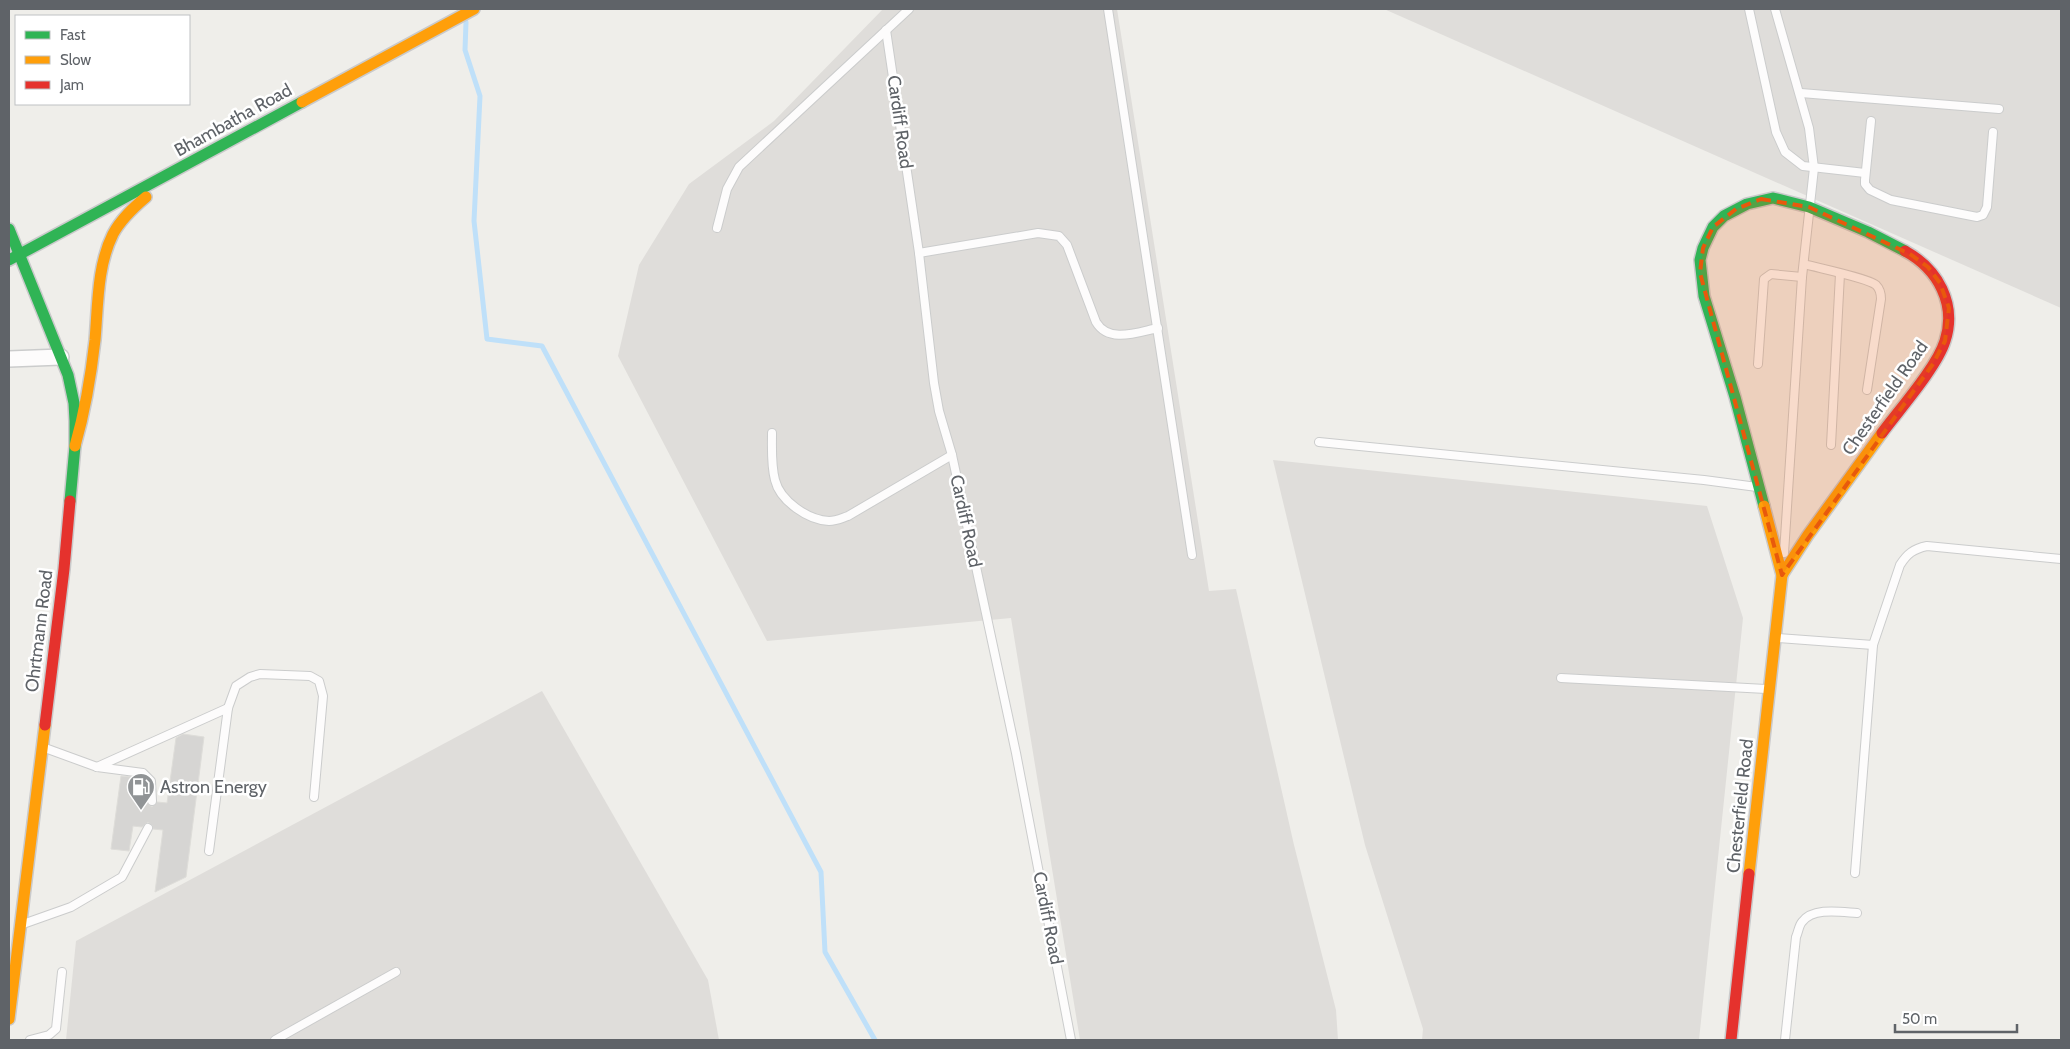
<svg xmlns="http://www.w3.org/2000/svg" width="2070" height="1049" font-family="Cabin,sans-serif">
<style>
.industrial{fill:#dfddda}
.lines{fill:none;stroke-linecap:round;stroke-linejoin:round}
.stream{stroke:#bfe0f9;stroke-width:5}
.building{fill:#d6d5d3;stroke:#deddd9}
.lane-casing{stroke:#cbcccc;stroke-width:10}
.street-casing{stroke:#cbcccc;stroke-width:18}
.fast-casing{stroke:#cacacb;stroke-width:14}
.slow-casing{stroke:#cacacb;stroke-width:14}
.jam-casing{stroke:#cacacb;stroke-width:14}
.lane{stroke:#fdfcfc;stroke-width:8}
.street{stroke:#fdfcfc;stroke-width:15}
.fast{stroke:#30b455;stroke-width:11}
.slow{stroke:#ff9f0a;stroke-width:11}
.jam{stroke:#e5322d;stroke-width:11}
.marked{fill:#e8590c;fill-opacity:0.2;stroke:#e8590c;stroke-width:4;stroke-dasharray:10 6;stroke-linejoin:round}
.labels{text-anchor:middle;stroke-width:5;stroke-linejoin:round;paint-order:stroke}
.street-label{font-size:18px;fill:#5f6368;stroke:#fff}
.poi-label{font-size:18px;fill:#5f6368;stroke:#fff;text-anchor:start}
</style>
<rect width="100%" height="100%" fill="#efeeea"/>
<!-- industrial -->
<g class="industrial">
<polygon points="883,9 1117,9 1209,591 1236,589 1294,845 1336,1010 1338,1040 1080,1040 1011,618 767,641 618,356 639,265 689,184 774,121"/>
<polygon points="1384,9 2061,9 2061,308"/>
<polygon points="1273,460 1707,506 1743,618 1699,1040 1422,1040 1423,1029 1365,845"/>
<polygon points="542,691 708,980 719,1040 66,1040 76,941"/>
</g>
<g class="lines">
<!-- stream -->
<polyline class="stream" points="466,22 465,50 480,96 474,221 487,339 542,346 821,872 825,952 875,1040"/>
</g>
<!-- building -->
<polygon class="building" points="183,734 204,737 186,877 155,892 163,830 153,829 152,825 148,822 142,827 133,826 129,851 111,849 121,776 140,778 137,799 146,801 148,804 152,807 157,802 167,803 176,738"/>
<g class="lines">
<defs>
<g id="lane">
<polyline points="1108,9 1192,555"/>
<polyline points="1749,9 1776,132 1785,152 1803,166 1865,173"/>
<polyline points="1775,9 1809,128 1814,168 1802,277 1784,553"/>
<polyline points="886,30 919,253 934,383 939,411 952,455 1016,753 1071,1040"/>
<polyline points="1801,93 1999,109"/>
<polyline points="1871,121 1865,180 1865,184 1870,190 1891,200 1977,217 1983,215 1987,207 1993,132"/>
<polyline points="717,228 727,189 739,167 909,9"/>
<path d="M919,253L1038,233L1059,236L1067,245L1096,322C1109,344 1138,332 1158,328"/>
<path d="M1804,264C1818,268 1868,278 1876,285C1880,289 1881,294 1881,299L1867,390"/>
<polyline points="1758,364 1764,279 1771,274 1802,277"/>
<path d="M772,433C772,449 771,465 775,480C780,501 808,520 829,521C836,521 842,518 848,516L952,455"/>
<polyline points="1319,442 1704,480 1757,487"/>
<polyline points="1831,445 1840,274"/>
<polyline points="1778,638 1873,645"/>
<polyline points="1561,678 1766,689"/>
<polyline points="45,748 97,767 143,773 151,781 152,801"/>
<polyline points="97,767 228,708"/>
<polyline points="209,851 228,708 236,686 250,677 260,674 310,676 319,681 323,696 314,797"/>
<path d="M1855,873L1873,645L1900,565C1907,554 1913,549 1927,546L2061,559"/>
<polyline points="23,924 71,907 122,877 148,828"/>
<polyline points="30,1040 49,1035 56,1029 62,972"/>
<polyline points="275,1040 396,972"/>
<path d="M1785,1040L1796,937C1798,933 1799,925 1802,922C1813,907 1841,912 1857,913"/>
</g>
<polyline id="street" points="9,359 61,357"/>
<g id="fast">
<polyline points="9,229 68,375 74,403 75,421 75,446 70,501"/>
<polyline points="9,260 302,102"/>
<polyline points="1764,506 1735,397 1704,296 1700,260 1703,248 1713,227 1724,216 1747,204 1773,198 1809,207 1868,232 1905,251"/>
</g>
<g id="slow">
<polyline points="302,102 474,9"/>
<path d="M75,446C85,411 91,376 95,340C98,305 97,266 113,234C121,219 133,208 146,197"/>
<polyline points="1782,575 1808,535 1882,433"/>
<polyline points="1749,874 1782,575 1764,506"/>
<polyline points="9,1019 45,725"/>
</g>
<g id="jam">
<path d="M1882,433C1899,410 1937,367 1945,341C1957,304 1938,269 1905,251"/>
<polyline points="45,725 64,569 70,501"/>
<polyline points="1731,1040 1749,874"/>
</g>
</defs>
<!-- lane casing -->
<use href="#lane" class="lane-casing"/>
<!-- street casing -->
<use href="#street" class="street-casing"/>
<!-- fast casing -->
<use href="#fast" class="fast-casing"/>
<!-- slow casing -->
<use href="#slow" class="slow-casing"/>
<!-- jam casing -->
<use href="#jam" class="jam-casing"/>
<!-- lane -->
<use href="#lane" class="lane"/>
<!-- street -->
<use href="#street" class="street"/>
<!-- fast -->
<use href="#fast" class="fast"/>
<!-- slow -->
<use href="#slow" class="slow"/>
<!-- jam -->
<use href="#jam" class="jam"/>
</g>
<!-- marked area -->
<path class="marked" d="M1761,199L1809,207L1910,254L1928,267L1940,283L1949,308L1945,341L1933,364L1782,575L1700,273L1703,248L1713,227L1736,209Z"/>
<!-- icons -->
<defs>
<symbol id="fuel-pin" viewBox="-11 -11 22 30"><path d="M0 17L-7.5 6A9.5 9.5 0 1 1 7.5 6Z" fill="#919496" stroke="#fff"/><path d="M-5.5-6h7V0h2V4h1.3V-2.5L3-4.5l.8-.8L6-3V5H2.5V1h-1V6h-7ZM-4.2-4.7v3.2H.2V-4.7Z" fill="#fff"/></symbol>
</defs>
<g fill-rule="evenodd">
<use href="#fuel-pin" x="125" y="771" width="32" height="43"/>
</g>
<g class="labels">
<!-- street labels -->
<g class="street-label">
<text transform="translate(233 120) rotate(-29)" y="6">Bhambatha Road</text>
<text transform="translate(900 122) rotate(82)" y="6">Cardiff Road</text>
<text transform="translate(1885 398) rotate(-55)" y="6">Chesterfield Road</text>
<text transform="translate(966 521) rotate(78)" y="6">Cardiff Road</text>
<text transform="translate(39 631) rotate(-83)" y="6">Ohrtmann Road</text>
<text transform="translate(1740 806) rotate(-84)" y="6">Chesterfield Road</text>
<text transform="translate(1048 918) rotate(79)" y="6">Cardiff Road</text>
</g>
<!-- poi labels -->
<g class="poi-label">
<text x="160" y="793">Astron Energy</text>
</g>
</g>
<!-- border -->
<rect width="2070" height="1049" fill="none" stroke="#5f6368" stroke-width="20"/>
<!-- legend -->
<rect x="15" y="15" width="175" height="90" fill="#ffffff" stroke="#bfc1c3"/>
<rect x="25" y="31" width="25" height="8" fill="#30b455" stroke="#bfc1c3"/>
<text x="60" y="40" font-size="15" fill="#5f6368">Fast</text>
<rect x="25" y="56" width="25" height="8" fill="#ff9f0a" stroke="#bfc1c3"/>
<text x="60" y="65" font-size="15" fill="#5f6368">Slow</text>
<rect x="25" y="81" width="25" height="8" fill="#e5322d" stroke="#bfc1c3"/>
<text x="60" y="90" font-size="15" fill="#5f6368">Jam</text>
<!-- scale -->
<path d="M1895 1024v8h122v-8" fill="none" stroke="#5f6368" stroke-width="2.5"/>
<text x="1902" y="1024" font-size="15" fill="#5f6368" stroke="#ffffff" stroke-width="4" paint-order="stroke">50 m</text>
</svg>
